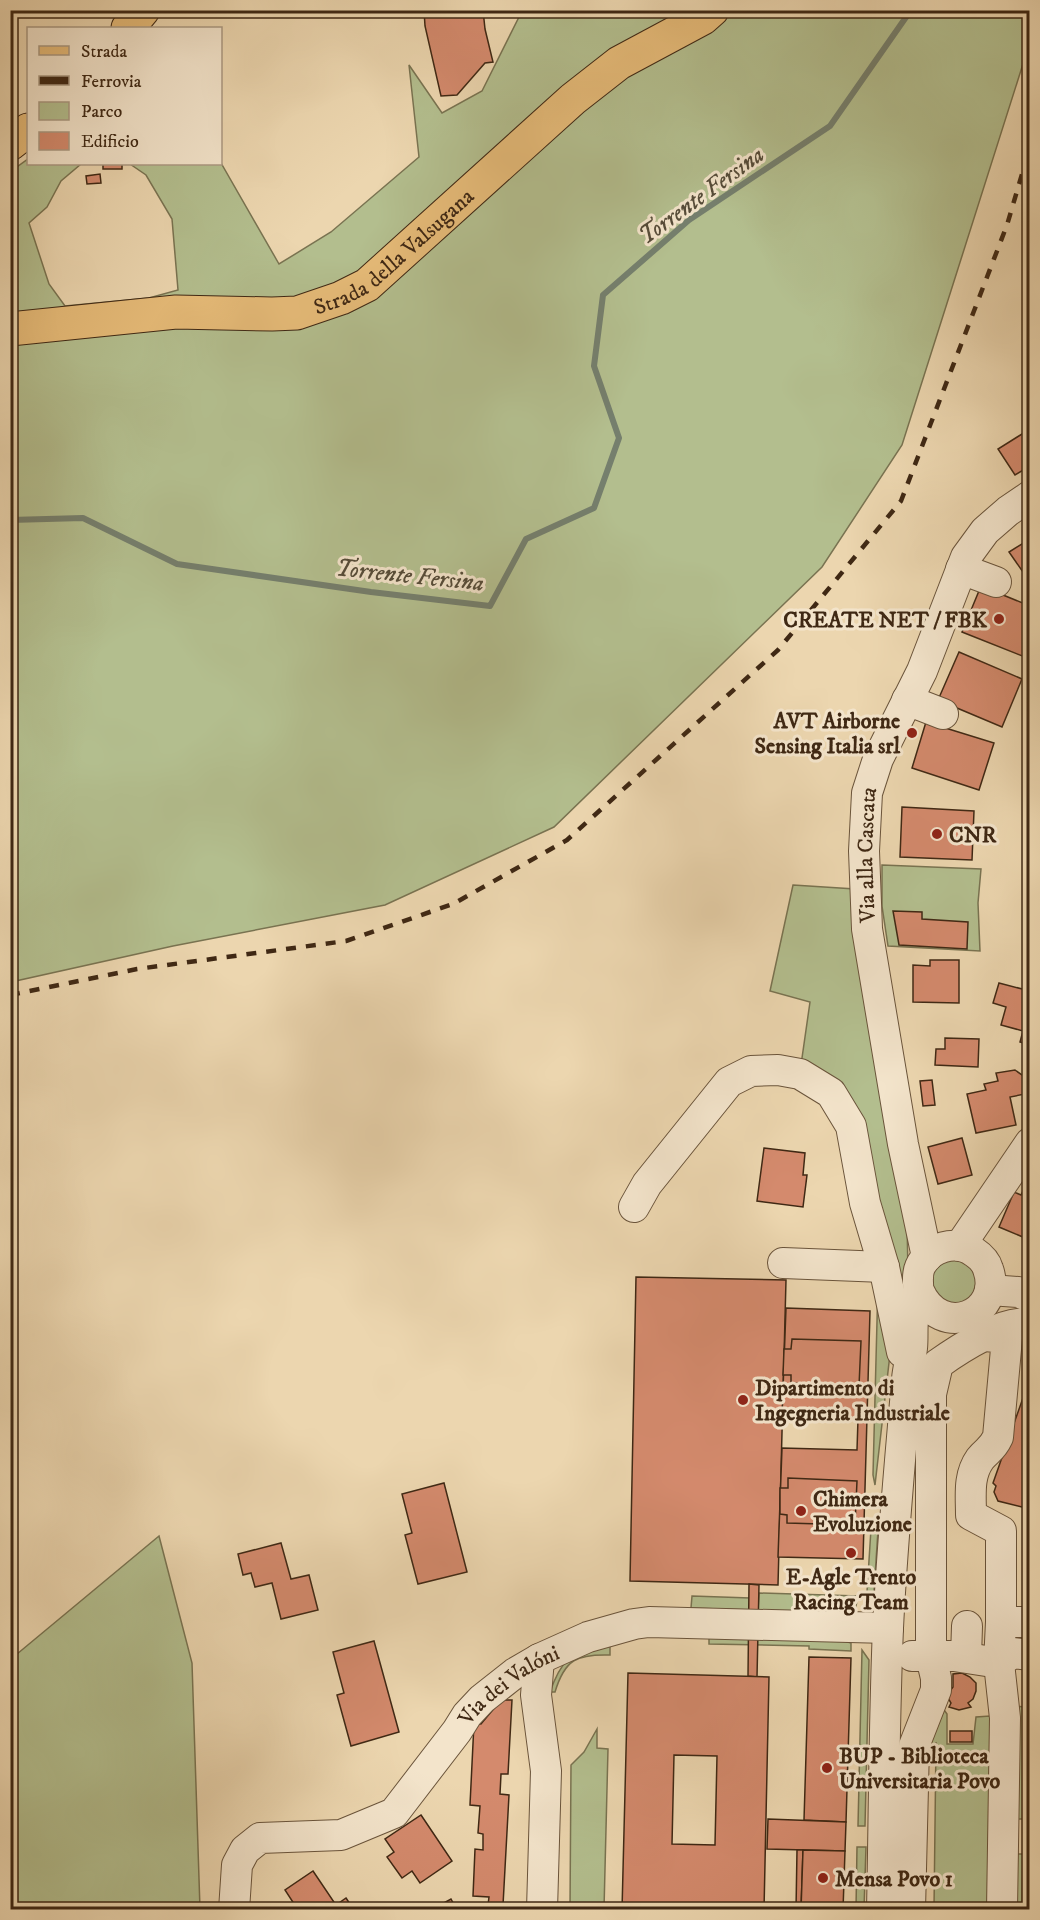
<svg xmlns="http://www.w3.org/2000/svg" width="1040" height="1920" font-family="'IM FELL DW Pica',serif">
<style>
.green{fill:#b3be8e;stroke:#797351;stroke-width:1.5}
.lines{fill:none;stroke-linecap:round;stroke-linejoin:round}
.stream{stroke:#757f6d;stroke-width:6}
.building{fill:#d48a6d;stroke:#3f2814;stroke-width:1.5;fill-rule:evenodd}
.minor-casing{stroke:#6a543b;stroke-width:32}
.major-casing{stroke:#3f2814;stroke-width:35}
.minor{stroke:#f3e4cb;stroke-width:30}
.major{stroke:#e6bb78;stroke-width:33}
.rail{stroke:#3f2814;stroke-width:4.5;stroke-dasharray:10 10;stroke-linecap:butt}
.poi-dot{fill:#8f2418;stroke:#f3e4cb;stroke-width:2}
.labels{text-anchor:middle;stroke-width:6;stroke-linejoin:round;paint-order:stroke}
.street-label{font-size:22px;fill:#3f2814;stroke:#f3e4cb}
.poi-label{font-size:22px;font-weight:bold;fill:#3f2814;stroke:#f3e4cb;text-anchor:start}
.water-label{font-size:24px;font-style:italic;fill:#564c39;stroke:#f3e4cb}
</style>
<rect width="100%" height="100%" fill="#ecd6af"/>
<filter id="stains"><feTurbulence type="fractalNoise" baseFrequency=".00333" numOctaves="4"/><feColorMatrix values="0 0 0 0 .2 0 0 0 0 .09 0 0 0 0 .02 0 0 0 .5 -.17"/></filter>
<radialGradient id="worn" r=".72"><stop offset=".6" stop-color="#630" stop-opacity="0"/><stop offset="1" stop-color="#630" stop-opacity=".3"/></radialGradient>
<!-- green -->
<g class="green">
<polygon points="522,11 1029,11 1029,45 902,445 822,567 554,827 385,905 173,946 11,982 10,172 28,159 28,164 81,164 61,181 47,207 29,223 49,284 65,306 149,298 178,290 172,219 146,175 130,164 221,163 279,264 331,232 419,157 409,65 442,113 482,91"/>
<polygon points="882,865 981,869 978,903 980,951 888,946 882,906"/>
<polygon points="793,885 855,889 907,1221 908,1274 902,1323 857,1116 801,1065 810,1002 770,991"/>
<polygon points="964,1258 980,1278 971,1303 937,1304 928,1273 939,1259"/>
<polygon points="878,1283 890,1354 875,1485 873,1475"/>
<polygon points="874,1527 878,1530 874,1592 870,1594 867,1592 871,1529"/>
<polygon points="159,1536 192,1663 200,1909 11,1909 11,1659"/>
<polygon points="759,1593 858,1596 855,1611 821,1613 758,1610"/>
<polygon points="692,1596 750,1598 750,1610 691,1608"/>
<polygon points="709,1636 838,1639 851,1643 851,1651 809,1649 809,1646 709,1644"/>
<path d="M610,1642V1655C577,1654 565,1659 555,1692H550C564,1652 573,1656 610,1642Z"/>
<polygon points="862,1650 869,1660 865,1826 858,1826"/>
<polygon points="1011,1706 1025,1707 1023,1819 1009,1819"/>
<polygon points="942,1707 947,1714 947,1744 973,1744 976,1717 990,1716 991,1738 990,1909 934,1909 936,1743 922,1749"/>
<polygon points="597,1729 597,1748 608,1749 604,1909 570,1909 571,1765 584,1752"/>
<polygon points="857,1847 866,1847 864,1909 856,1909"/>
<polygon points="1011,1854 1023,1854 1022,1909 1011,1909"/>
</g>
<g class="lines">
<!-- stream -->
<polyline class="stream" points="10,520 83,518 177,564 371,592 490,606 526,539 594,508 619,438 594,366 603,295 689,220 830,126 911,10"/>
</g>
<!-- building -->
<g class="building">
<polygon points="424,10 483,10 485,29 493,62 485,63 457,95 441,96 425,26"/>
<rect x="103" y="164" width="19" height="5"/>
<polygon points="100,174 101,183 87,184 86,176"/>
<polygon points="1030,429 1030,466 1015,475 998,449"/>
<polygon points="1030,539 1030,582 1009,552"/>
<polygon points="981,586 1030,606 1030,659 962,632"/>
<polygon points="959,652 1022,679 1002,727 938,700"/>
<polygon points="926,722 994,743 979,790 912,768"/>
<polygon points="902,807 974,811 972,860 900,857"/>
<polygon points="893,911 922,912 922,919 968,922 967,949 899,945"/>
<polygon points="1028,930 1030,931 1030,967 1023,966"/>
<polygon points="930,960 959,960 959,1003 913,1002 913,965 930,966"/>
<polygon points="999,983 1030,991 1030,1045 1020,1042 1023,1031 1001,1025 1006,1007 993,1003"/>
<polygon points="945,1038 979,1039 978,1067 935,1065 936,1049 945,1049"/>
<polygon points="1015,1070 1029,1080 1030,1085 1030,1093 1010,1097 1016,1125 976,1133 967,1094 986,1090 984,1084 998,1081 996,1073"/>
<polygon points="932,1080 935,1105 923,1106 920,1081"/>
<polygon points="962,1138 972,1175 938,1184 928,1147"/>
<polygon points="764,1148 805,1153 803,1175 807,1175 803,1207 757,1201"/>
<polygon points="1029,1178 1030,1179 1030,1240 999,1227 1014,1192 1021,1195"/>
<polygon points="636,1277 786,1280 778,1585 630,1581"/>
<polygon points="786,1308 870,1311 863,1559 778,1557 782,1448 857,1450 858,1419 782,1416"/>
<polygon points="792,1339 861,1341 859,1386 791,1383 791,1375 783,1375 784,1349 791,1349"/>
<polygon points="1024,1395 1030,1396 1030,1509 998,1501 994,1492 996,1486 993,1483"/>
<polygon points="788,1478 857,1481 855,1525 787,1523 787,1515 780,1514 780,1488 788,1488"/>
<polygon points="444,1483 467,1572 418,1584 405,1535 412,1533 402,1494"/>
<polygon points="281,1543 291,1579 309,1575 318,1610 281,1619 272,1583 255,1587 251,1573 243,1575 238,1554"/>
<polygon points="749,1584 759,1585 757,1677 748,1676"/>
<polygon points="374,1641 399,1732 351,1746 337,1695 344,1693 333,1652"/>
<polygon points="809,1657 851,1658 846,1822 804,1820"/>
<path d="M628,1673L769,1677L764,1910H622ZM674,1755L717,1756L715,1845L672,1844Z"/>
<polygon points="962,1673 970,1677 976,1683 976,1691 973,1699 968,1703 971,1707 959,1710 949,1707 951,1703 948,1698 950,1691 953,1687 953,1674"/>
<polygon points="501,1700 512,1700 508,1774 501,1774 500,1794 509,1795 503,1905 488,1905 489,1897 473,1896 475,1849 483,1850 483,1834 478,1833 480,1806 470,1805 474,1723 481,1724"/>
<rect x="950" y="1731" width="22" height="11"/>
<polygon points="421,1815 452,1861 420,1883 412,1871 402,1878 387,1857 394,1852 385,1839"/>
<polygon points="768,1819 846,1822 845,1851 767,1849"/>
<polygon points="797,1850 803,1850 801,1910 796,1910"/>
<polygon points="803,1850 845,1851 843,1910 801,1910"/>
<polygon points="313,1871 336,1905 330,1910 298,1910 285,1890"/>
<polygon points="346,1898 354,1910 330,1910 336,1905"/>
<polygon points="451,1899 457,1910 431,1910"/>
</g>
<g class="lines">
<defs>
<g id="minor">
<polyline points="961,569 996,582"/>
<polyline points="907,700 943,714"/>
<polyline points="634,1207 647,1184 729,1082 751,1071 778,1070 800,1074 831,1093 851,1126 865,1203 884,1267 902,1352"/>
<polyline points="960,1246 1030,1143"/>
<path id="s1" d="M927,1257L903,1144L867,929L864,851L867,793L878,759L922,671L966,557L985,531L1008,511L1030,496"/>
<polyline points="783,1263 884,1267"/>
<polyline points="990,1290 1018,1292 1030,1297"/>
<path d="M985,1336L1007,1338L998,1437C992,1450 987,1450 980,1459C968,1476 971,1495 971,1515L1001,1531V1622"/>
<polyline points="912,1656 954,1656 999,1663 1001,1622 1030,1622"/>
<polyline points="966,1657 967,1626"/>
<polyline points="539,1659 536,1695 546,1771 542,1910"/>
<path id="s2" d="M234,1910L237,1865L245,1850L260,1838L341,1835L394,1813L457,1731L467,1715L482,1699L515,1673L539,1659L588,1637L634,1624L649,1622L888,1628"/>
<path d="M882,1910C884,1816 884,1722 888,1628C892,1545 900,1462 907,1379C908,1368 911,1358 912,1348C913,1339 912,1329 913,1320C914,1311 917,1303 918,1294C919,1284 916,1276 920,1267C929,1247 956,1239 974,1252C980,1256 986,1262 988,1269C1004,1314 941,1341 919,1291"/>
<path d="M910,1910L914,1746L936,1690V1678L931,1657V1394L938,1364C956,1351 1009,1316 1030,1325"/>
<polyline points="1002,1910 1005,1718 999,1663 1012,1653 1030,1655"/>
</g>
<g id="major">
<polyline points="128,28 143,10"/>
<polyline points="10,144 28,130"/>
<path id="s3" d="M10,329L176,312L272,314L297,313L341,298L367,285L573,99L619,63L703,18L712,10"/>
</g>
</defs>
<!-- minor casing -->
<use href="#minor" class="minor-casing"/>
<!-- major casing -->
<use href="#major" class="major-casing"/>
<!-- minor -->
<use href="#minor" class="minor"/>
<!-- major -->
<use href="#major" class="major"/>
<!-- rail -->
<polyline class="rail" points="10,995 137,969 346,941 453,904 567,840 778,650 901,501 1007,225 1030,147"/>
</g>
<!-- markers -->
<g class="poi-dot">
<circle cx="999" cy="619" r="6"/>
<circle cx="912" cy="733" r="6"/>
<circle cx="937" cy="834" r="6"/>
<circle cx="743" cy="1400" r="6"/>
<circle cx="801" cy="1511" r="6"/>
<circle cx="851" cy="1553" r="6"/>
<circle cx="827" cy="1768" r="6"/>
<circle cx="823" cy="1878" r="6"/>
</g>
<g class="labels">
<!-- street labels -->
<g class="street-label">
<text dy="8" stroke="none"><textPath href="#s3" startOffset="404">Strada della Valsugana</textPath></text>
<text dy="8" stroke="none"><textPath href="#s1" startOffset="408">Via alla Cascata</textPath></text>
<text dy="8" stroke="none"><textPath href="#s2" startOffset="394">Via dei Valóni</textPath></text>
</g>
<!-- poi labels -->
<g class="poi-label">
<text x="987" y="627" text-anchor="end">CREATE NET / FBK</text>
<text x="900" y="728" text-anchor="end">AVT Airborne<tspan x="900" dy="25">Sensing Italia srl</tspan></text>
<text x="949" y="842">CNR</text>
<text x="755" y="1395">Dipartimento di<tspan x="755" dy="25">Ingegneria Industriale</tspan></text>
<text x="813" y="1506">Chimera<tspan x="813" dy="25">Evoluzione</tspan></text>
<text x="851" y="1584" text-anchor="middle">E-Agle Trento<tspan x="851" dy="25">Racing Team</tspan></text>
<text x="839" y="1763">BUP - Biblioteca<tspan x="839" dy="25">Universitaria Povo</tspan></text>
<text x="835" y="1886">Mensa Povo 1</text>
</g>
<!-- water labels -->
<g class="water-label">
<text transform="translate(701 195) rotate(-36)" y="8">Torrente Fersina</text>
<text transform="translate(410 575) rotate(6)" y="8">Torrente Fersina</text>
</g>
</g>
<!-- margin -->
<rect width="1040" height="1920" fill="none" stroke="#ecd6af" stroke-width="36"/>
<rect x="12" y="12" width="1016" height="1896" fill="none" stroke="#3f2814" stroke-width="3"/>
<rect x="18" y="18" width="1004" height="1884" fill="none" stroke="#3f2814" stroke-width="1.5"/>
<!-- legend -->
<rect x="27" y="27" width="195" height="138" fill="#f3e4cb" stroke="#ab9982" stroke-width="1.5"/>
<rect x="39" y="46" width="30" height="9" fill="#e6bb78" stroke="#ab9982" stroke-width="1.5"/>
<text x="81" y="57" font-size="18" fill="#3f2814">Strada</text>
<rect x="39" y="76" width="30" height="9" fill="#3f2814" stroke="#ab9982" stroke-width="1.5"/>
<text x="81" y="87" font-size="18" fill="#3f2814">Ferrovia</text>
<rect x="39" y="102" width="30" height="18" fill="#b3be8e" stroke="#ab9982" stroke-width="1.5"/>
<text x="81" y="117" font-size="18" fill="#3f2814">Parco</text>
<rect x="39" y="132" width="30" height="18" fill="#d48a6d" stroke="#ab9982" stroke-width="1.5"/>
<text x="81" y="147" font-size="18" fill="#3f2814">Edificio</text>
<rect width="100%" height="100%" filter="url(#stains)"/>
<rect width="100%" height="100%" fill="url(#worn)"/>
</svg>
